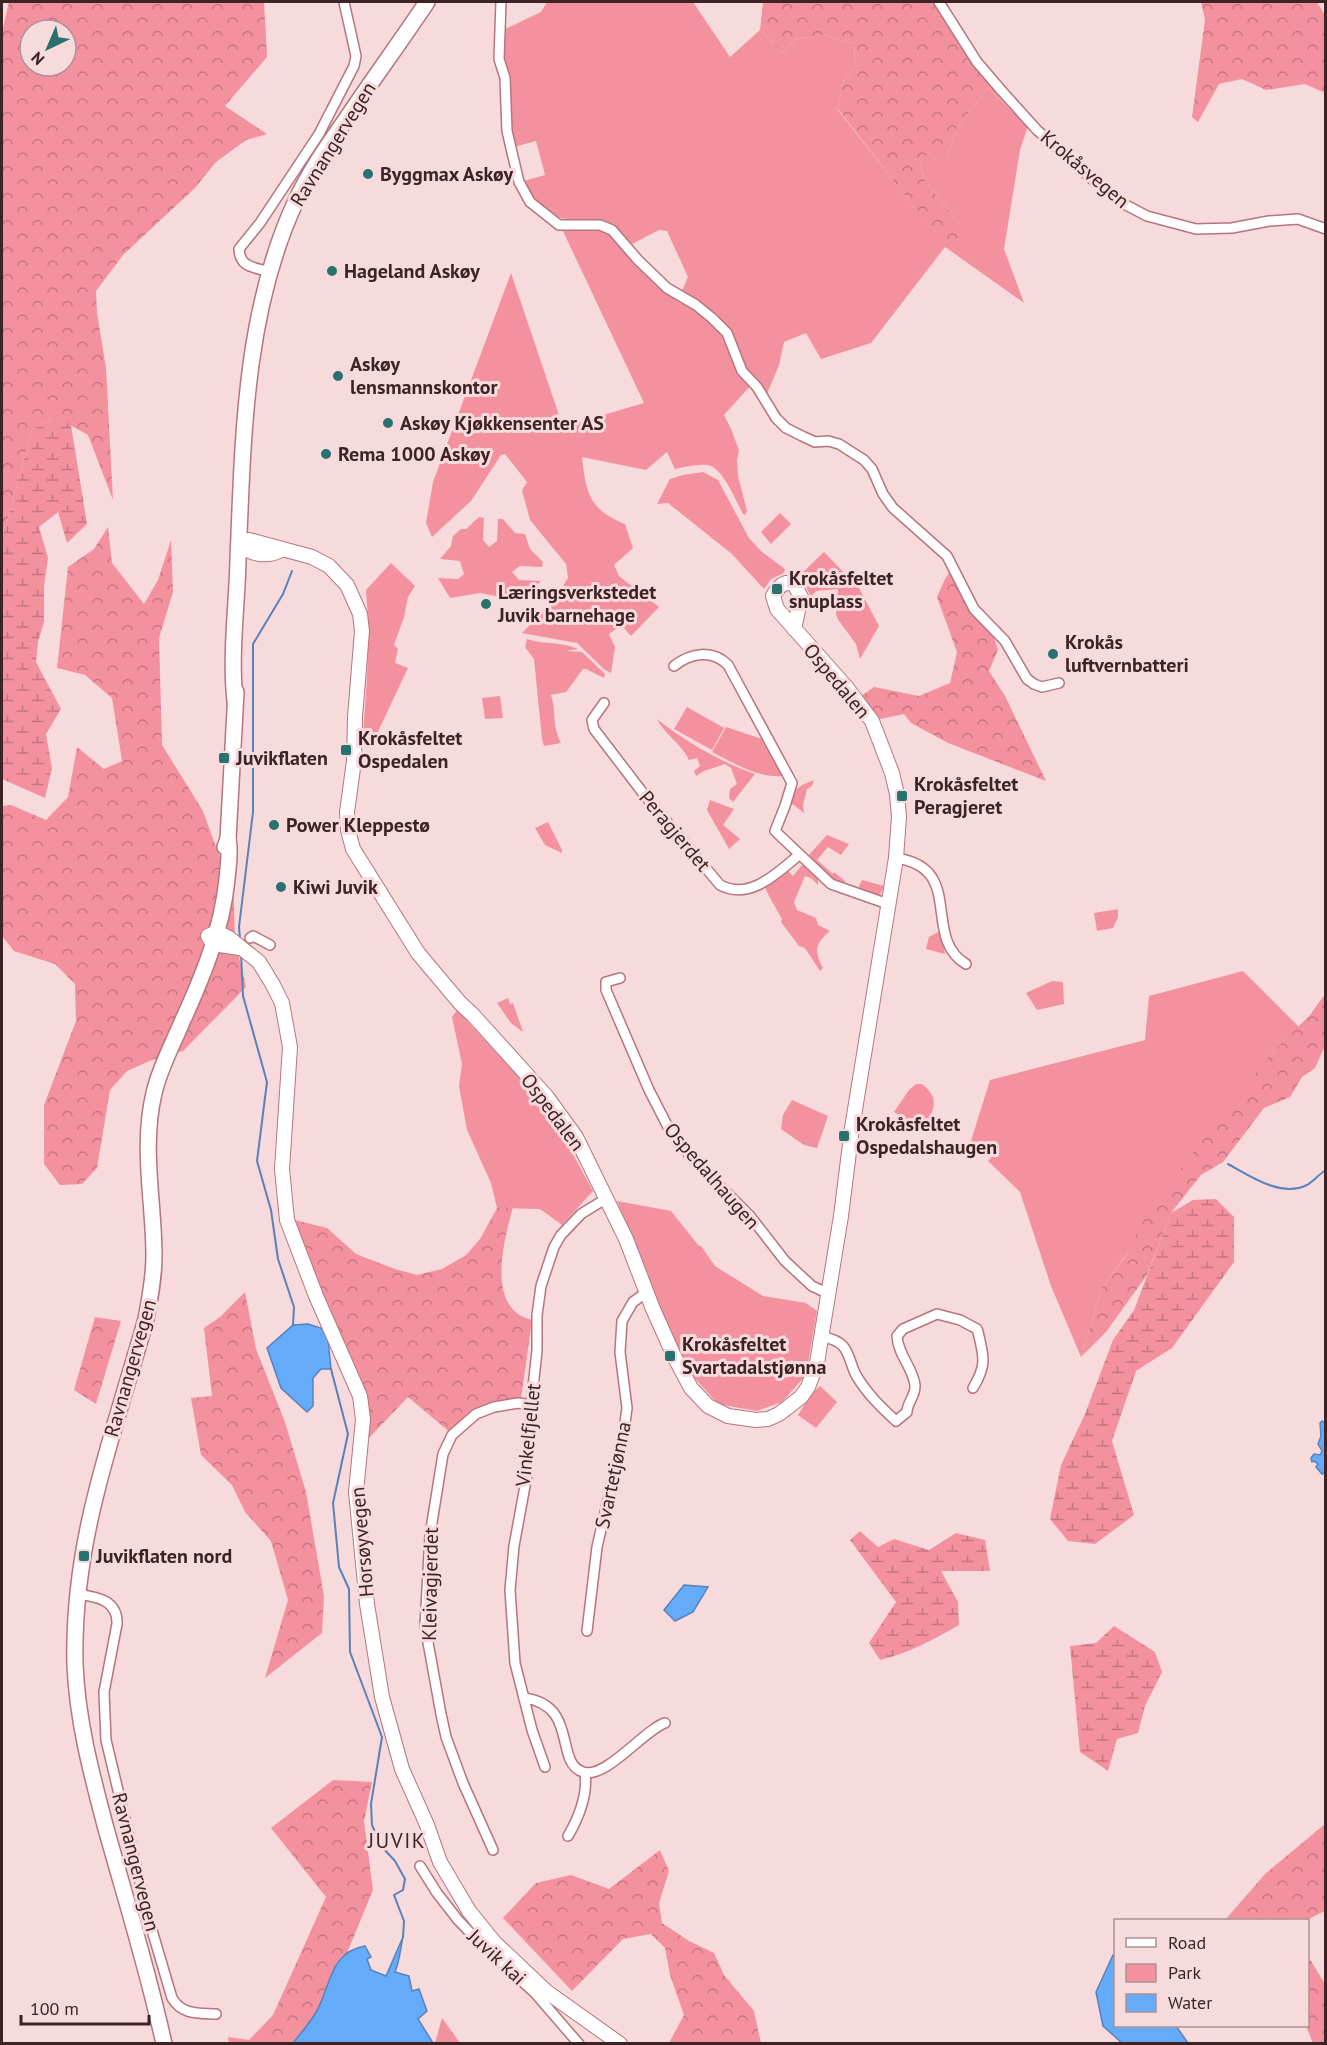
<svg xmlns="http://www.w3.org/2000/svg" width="1327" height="2045" font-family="'PT Sans',sans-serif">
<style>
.green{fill:#f3919e}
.forest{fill:url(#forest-crowns);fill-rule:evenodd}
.wetland{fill:url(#wetland-marsh)}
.water{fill:#64abf9;stroke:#5882ba;stroke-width:1.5}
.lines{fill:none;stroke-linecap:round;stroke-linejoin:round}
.stream{stroke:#5882ba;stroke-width:2}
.street-casing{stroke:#b6757d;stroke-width:12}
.secondary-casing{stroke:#b6757d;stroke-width:16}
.primary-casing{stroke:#b6757d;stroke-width:18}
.street{stroke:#fff;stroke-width:9}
.secondary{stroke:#fff;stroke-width:14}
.primary{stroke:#fff;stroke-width:15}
.poi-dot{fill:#27716f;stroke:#f7dadc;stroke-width:2}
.labels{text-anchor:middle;stroke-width:6;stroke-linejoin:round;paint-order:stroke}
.street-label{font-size:20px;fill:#3d2326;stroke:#f7dadc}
.poi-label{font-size:20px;font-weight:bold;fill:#3d2326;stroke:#f7dadc;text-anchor:start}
.neighbourhood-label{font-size:21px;letter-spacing:1.5px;fill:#3d2326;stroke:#f7dadc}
</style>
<defs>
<pattern id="forest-crowns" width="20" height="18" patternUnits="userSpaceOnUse" patternTransform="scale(1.5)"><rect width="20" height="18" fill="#f3919e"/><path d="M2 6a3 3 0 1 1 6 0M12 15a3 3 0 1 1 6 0" fill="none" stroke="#c67681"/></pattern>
<pattern id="wetland-marsh" width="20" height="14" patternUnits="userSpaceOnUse" patternTransform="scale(1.5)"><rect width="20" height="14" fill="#f3919e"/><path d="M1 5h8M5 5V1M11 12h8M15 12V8" fill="none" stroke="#c67681"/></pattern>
</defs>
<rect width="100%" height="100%" fill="#f7dadc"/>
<!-- green -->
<g class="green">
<path d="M547,2H693L730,57L760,30L782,53L796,39L823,35L854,44L855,67L843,82L838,110L945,246L959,223L925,181L920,163L929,153L942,163L947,158L957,128L988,88L1028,126L1020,150L1004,249L1024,303L945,247L871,343L821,359L806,333L784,342L779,365L767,394L741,361L724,325L708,309L682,291L688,277L667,231L659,230L632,244C625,237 617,226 608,222C601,219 592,220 585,220C549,219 538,215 524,181L545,175L536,141L514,147C504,109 501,70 501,31L541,12Z"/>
<path d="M605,228L690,303L722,335L734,365L752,384L724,415L731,429L739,450L737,461L738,476L747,511L745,515L743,514C736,501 723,468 708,465C698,464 685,467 675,469L667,452L646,470L582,457C586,492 589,510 625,524L633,548L614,565L619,576L659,607L631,636L621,625L609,634L615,647L611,673L605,670L577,643L522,633L554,600L568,578L566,564L530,520L522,490L527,482L505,454L501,455L471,501L432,537L426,523L433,482L511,273L563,427L644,403L562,229Z"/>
<polygon points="703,472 718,480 749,538 761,551 785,569 784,573 771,579 764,589 732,554 668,503 657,504 670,479 683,475"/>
<polygon points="780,513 791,524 771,544 761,532"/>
<polygon points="479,517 484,518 483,540 489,547 497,541 498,519 503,519 515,533 525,534 530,549 543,562 542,567 520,566 512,572 519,580 541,581 521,601 480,593 450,598 438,578 458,579 464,574 460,561 440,559 451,546 453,536 461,529 466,529"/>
<polygon points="824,552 859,588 879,626 860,659 856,644 839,621 836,615 838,589 816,591 811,597 805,585 802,573"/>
<path d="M391,563L415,586L408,597L404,617L394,645L398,649L395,663L408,668L375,738L362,747C366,695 371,642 366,590Z"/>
<path d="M527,639C544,645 561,641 578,649L566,651L582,652L605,674L604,678L586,669H583L566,692L551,695C557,714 551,722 561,743L544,746L542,739L534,659L525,647Z"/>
<polygon points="500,696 503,718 485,719 482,698"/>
<polygon points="687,707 724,728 712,750 674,729"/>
<path d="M657,719C685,741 720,762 755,774L733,802L729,798L730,789L737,784L731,768L725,764L704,771L696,776L694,771L700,766L697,758L689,760C681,743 665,735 657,719Z"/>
<path d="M726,727L762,739L782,776C757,778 734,763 712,752Z"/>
<polygon points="814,780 812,786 807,789 803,805 804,813 791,803 793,792 802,785"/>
<polygon points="710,800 734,809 723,825 740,839 729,849 707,810"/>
<polygon points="548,822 562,850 562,853 545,845 535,828"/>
<polygon points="827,835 849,844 841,855 828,847 817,860 833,874 834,872 845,881 843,884 831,878 814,860 812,862 807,857"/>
<path d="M802,865L818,879V885L811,878L805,876L794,902L797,910L816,918L818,925L830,931C815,943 814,951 823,968L820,971L805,948L799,946L781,922L782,919C779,913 766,892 765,887L787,870L793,876Z"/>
<polygon points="862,880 884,886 880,895 860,890 859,886"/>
<polygon points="1118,909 1118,917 1113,928 1097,931 1094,913"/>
<polygon points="940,931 945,954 926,949 929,937"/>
<polygon points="1243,971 1299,1027 1272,1053 1102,1288 1081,1357 1051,1286 1020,1192 988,1161 999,1149 965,1160 990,1080 1145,1040 1149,996"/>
<polygon points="1052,981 1063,982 1064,1004 1037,1010 1026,993"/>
<polygon points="508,998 510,1004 513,1003 523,1032 511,1023 497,1003"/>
<polygon points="457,1010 518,1076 562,1134 593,1191 562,1225 540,1209 497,1208 491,1183 467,1130 459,1086 462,1064 452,1017"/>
<path d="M916,1084H922C939,1098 935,1106 927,1124L918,1127L894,1112L909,1090Z"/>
<polygon points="792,1100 828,1116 817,1148 804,1145 781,1129 783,1115"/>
<polygon points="617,1201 671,1211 699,1246 701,1246 715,1266 763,1296 806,1303 817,1311 806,1375 782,1402 757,1411 718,1404 690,1373 654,1295 648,1274"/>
<polygon points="820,1386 837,1402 816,1428 798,1415 811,1394"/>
</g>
<!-- forest -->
<g class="forest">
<path d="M9,2H264L267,57L225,106L267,134L246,140L216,162L195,188L123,255L96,291L97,313L106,368L113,500L88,435L55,417L32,430L2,540V32ZM30,30H66V66H30Z"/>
<polygon points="763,2 937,2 984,74 1013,111 988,88 957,128 947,158 942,164 929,153 920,163 925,181 959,223 957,239 945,247 838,109 843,82 855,67 854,44 823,35 796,39 782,53 760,30"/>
<polygon points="1201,2 1317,2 1325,15 1325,93 1305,84 1266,90 1242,79 1219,84 1198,122 1192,117 1205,20"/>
<polygon points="108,527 112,563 144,604 158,580 171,540 173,592 159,638 162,745 203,811 219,855 233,875 235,940 246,987 183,1051 152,1060 127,1071 110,1090 97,1168 82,1184 60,1185 44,1164 44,1105 76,1021 75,984 55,964 14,951 2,936 2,806 11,805 46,820 68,797 77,747 104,769 122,761 112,698 85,675 57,668 68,567 94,549"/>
<polygon points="952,568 991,628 998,650 989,671 1005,696 1046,781 948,743 911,723 904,714 876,720 860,697 874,687 919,696 950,683 957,652 937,597 945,579"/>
<polygon points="1325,994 1325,1046 1315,1068 1302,1077 1290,1097 1264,1108 1223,1162 1201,1175 1171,1213 1147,1275 1106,1332 1081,1357 1102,1288 1127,1254 1151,1206 1272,1053 1310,1015"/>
<path d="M513,1207C504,1240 485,1309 532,1320L521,1399L499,1400L473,1409L452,1434L408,1397L366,1441L367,1410L291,1219L327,1228L356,1254L395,1269L417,1275L442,1269L466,1255L480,1239L497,1208Z"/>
<polygon points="245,1292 256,1349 285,1422 306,1492 324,1596 322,1633 265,1678 288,1600 271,1541 245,1512 232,1485 201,1455 191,1398 212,1396 204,1328 220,1317"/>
<polygon points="95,1317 121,1321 96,1404 74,1390"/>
<polygon points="333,1780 372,1782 364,1821 373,1890 347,1953 342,1956 337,1963 317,2012 293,2043 229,2043 228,2037 249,2040 273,2015 326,1897 271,1828"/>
<polygon points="1325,1824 1325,1911 1307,1920 1225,1920 1265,1874"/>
<polygon points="660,1850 669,1871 659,1903 662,1923 689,1941 714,1953 724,1975 754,2011 761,2043 669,2043 684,2015 670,1975 665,1948 651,1934 623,1939 572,1991 503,1918 536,1883 571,1875 609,1889"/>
<polygon points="1308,1956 1325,1984 1325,2043 1313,2043 1306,2026 1308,2026"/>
<polygon points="442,2018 460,2043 435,2043"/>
</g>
<!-- wetland -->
<g class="wetland">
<polygon points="55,417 71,425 87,524 67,543 58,512 39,527 48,558 44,586 44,622 38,642 36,662 61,709 46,734 52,768 45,798 2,779 2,540 32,430"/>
<polygon points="1216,1199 1234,1217 1234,1262 1172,1348 1136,1371 1112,1441 1134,1515 1095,1544 1068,1541 1050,1519 1061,1465 1085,1414 1113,1340 1134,1310 1171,1213 1193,1200"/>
<path d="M860,1531L878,1547L894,1539L929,1550L956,1533L985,1540L990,1571H941L958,1602L959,1625C933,1640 909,1653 880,1660L869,1643L896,1602L850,1540Z"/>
<polygon points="1114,1626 1155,1652 1162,1672 1145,1706 1138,1733 1117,1739 1108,1771 1080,1752 1070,1646 1096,1643"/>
</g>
<!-- water -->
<g class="water">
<polygon points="308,1324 327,1330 331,1369 321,1369 313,1378 313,1406 307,1412 281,1388 267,1348 293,1325"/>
<polygon points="1322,1421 1325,1423 1326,1472 1322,1474 1316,1467 1318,1464 1314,1461 1312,1462 1311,1458 1314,1454 1320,1455 1322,1451 1318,1444 1321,1436 1320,1423"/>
<polygon points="684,1585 708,1587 693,1612 675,1621 664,1610"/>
<path d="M403,1937C400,1950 400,1960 395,1972L409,1976L412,1991L419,1989L427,2011L418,2019L433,2043H293C300,2034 309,2024 315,2014C331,1989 328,1952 365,1946L371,1957L367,1959L371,1970L386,1976Z"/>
<polygon points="1113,1955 1116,1955 1116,2026 1176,2026 1188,2043 1122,2043 1103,2026 1096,1992"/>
</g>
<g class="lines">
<!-- stream -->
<g class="stream">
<polyline points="240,939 239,927 253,812 253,644 283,594 292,571"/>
<polyline points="241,953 243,996 267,1082 257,1161 271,1210 278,1259 294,1307 293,1325"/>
<path d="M1228,1164C1250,1176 1281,1198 1307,1185C1314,1181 1319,1174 1326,1170"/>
<polyline points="331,1369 348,1434 333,1503 339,1567 349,1589 350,1652 382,1737 371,1804 372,1825 381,1846 395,1861 405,1879 403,1890 394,1895 404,1921 403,1937"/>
</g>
<defs>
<g id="street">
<polyline points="501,2 499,59 505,78 507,131 519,182 530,202 559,225 600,225 612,230 638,260 667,288 696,305 712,318 727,333 742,371 757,387 776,418 786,428 802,436 815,442 828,441 839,444 864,460 872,469 883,494 893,508 947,556 974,609 1005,641 1027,679 1034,684 1042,687 1059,683"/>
<polyline points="939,2 977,62 1001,90 1037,130 1092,179 1122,203 1147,216 1196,229 1232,228 1269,221 1298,219 1326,229"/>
<path d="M270,272C254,267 240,268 239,249L260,223L319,134L354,66L356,56L344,2"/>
<path d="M674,666C690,653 712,649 728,665L792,783L785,806L775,831L831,884L888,904"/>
<path d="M604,703L592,720L594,729L646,797L720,885C750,901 777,873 799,855"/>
<path d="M896,858C966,868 921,937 966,964"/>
<polyline points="250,938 253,936 270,945"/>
<polyline points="620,978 606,982 606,990 649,1090 668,1127 690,1156 750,1216 785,1261 812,1286 829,1294"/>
<path d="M822,1337C830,1338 837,1340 843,1346C850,1354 851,1366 856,1375C867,1394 881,1407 896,1421L907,1412C907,1402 916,1396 915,1385C913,1368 898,1355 897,1336L903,1329L937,1314L960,1320L977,1329L978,1332C984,1357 987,1365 973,1388"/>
<path d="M78,1594C97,1597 118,1600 117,1624L104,1692L106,1740L149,1920L172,1998C182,2015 198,2013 216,2014"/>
<polyline points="587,1631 597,1547 624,1430 627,1408 620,1352 622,1321 633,1302 647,1292"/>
<path d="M524,1698C579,1705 554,1763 583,1772C605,1780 644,1730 665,1723"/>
<polyline points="545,1767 532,1730 515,1663 510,1590 514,1546 527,1475 531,1405 537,1351 537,1315 541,1286 554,1247 561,1235 581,1214 607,1198"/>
<path d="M568,1836C579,1817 588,1795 585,1773"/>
<polyline points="493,1850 463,1783 446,1737 441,1714 425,1626 430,1535 443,1454 452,1435 476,1414 494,1407 518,1403 531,1405"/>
<polyline points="420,1866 437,1893 458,1920 484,1947 535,1993 579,2044"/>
</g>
<g id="secondary">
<path d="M281,550C266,558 253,554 239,546L249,540L312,557L329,566L347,585L360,614L362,631L355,717L354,761L347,812L348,830L353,849L418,953L460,1003L473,1015L547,1097L576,1137L626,1239L653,1309L674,1356L691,1388L708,1406L728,1416L756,1420L768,1419L779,1414L801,1397L808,1387L817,1363L841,1216L852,1128L896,858L899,817L897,794L892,773L872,721L847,688L777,609L773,596C778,587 784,580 794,584L801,597L794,629"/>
<polyline points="240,948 213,944 208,936 217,932 229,938 259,962 273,985 282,1003 290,1047 282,1169 287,1220 316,1296 360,1396 363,1419 356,1492 367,1604 382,1697 402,1769 427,1825 440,1862 469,1911 494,1942 547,1992 620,2044"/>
</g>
<g id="primary">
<path d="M235,701C230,654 237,606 238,560C243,440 244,314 295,203C309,172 328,145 347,118C373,79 401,41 427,2"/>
<polyline points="225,847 228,839 236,692"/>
<path d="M164,2044C148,1970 125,1897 105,1825C91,1772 77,1719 75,1664C72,1540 113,1437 146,1319C150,1298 154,1278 154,1256C154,1202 141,1148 154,1093C160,1067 172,1046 182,1022C203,976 222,930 227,879C228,866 231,852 228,839"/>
</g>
</defs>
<!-- street casing -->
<use href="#street" class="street-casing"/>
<!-- secondary casing -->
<use href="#secondary" class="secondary-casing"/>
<!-- primary casing -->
<use href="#primary" class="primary-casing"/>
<!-- street -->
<use href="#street" class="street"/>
<!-- secondary -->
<use href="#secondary" class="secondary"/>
<!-- primary -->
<use href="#primary" class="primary"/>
</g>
<!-- markers -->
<g class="poi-dot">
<circle cx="368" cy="174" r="6"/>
<circle cx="332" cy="271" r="6"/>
<circle cx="338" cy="376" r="6"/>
<circle cx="388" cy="423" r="6"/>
<circle cx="326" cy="454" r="6"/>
<rect x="771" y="583" width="12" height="12" rx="3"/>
<circle cx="486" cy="604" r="6"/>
<circle cx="1053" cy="654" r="6"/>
<rect x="340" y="744" width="12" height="12" rx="3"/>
<rect x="218" y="752" width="12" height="12" rx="3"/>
<rect x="896" y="790" width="12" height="12" rx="3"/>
<circle cx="274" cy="825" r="6"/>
<circle cx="281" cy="887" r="6"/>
<rect x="838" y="1130" width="12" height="12" rx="3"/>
<rect x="664" y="1350" width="12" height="12" rx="3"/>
<rect x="78" y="1550" width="12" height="12" rx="3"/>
</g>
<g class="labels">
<!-- street labels -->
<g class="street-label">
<text transform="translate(333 144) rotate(-58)" y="7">Ravnangervegen</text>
<text transform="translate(1085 169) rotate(40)" y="7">Krokåsvegen</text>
<text transform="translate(837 681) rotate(50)" y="7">Ospedalen</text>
<text transform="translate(675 831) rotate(50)" y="7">Peragjerdet</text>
<text transform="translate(553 1112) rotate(53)" y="7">Ospedalen</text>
<text transform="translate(712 1176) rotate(49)" y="7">Ospedalhaugen</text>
<text transform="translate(130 1368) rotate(-74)" y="7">Ravnangervegen</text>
<text transform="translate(528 1435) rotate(-84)" y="7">Vinkelfjellet</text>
<text transform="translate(613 1475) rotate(-78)" y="7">Svartetjønna</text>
<text transform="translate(362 1542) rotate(-95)" y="7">Horsøyvegen</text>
<text transform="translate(430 1584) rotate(-89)" y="7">Kleivagjerdet</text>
<text transform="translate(136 1862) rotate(76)" y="7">Ravnangervegen</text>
<text transform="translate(497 1957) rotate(43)" y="7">Juvik kai</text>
</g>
<!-- poi labels -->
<g class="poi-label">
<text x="380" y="181">Byggmax Askøy</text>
<text x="344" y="278">Hageland Askøy</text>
<text x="350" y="371">Askøy<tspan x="350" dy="23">lensmannskontor</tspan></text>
<text x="400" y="430">Askøy Kjøkkensenter AS</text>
<text x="338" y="461">Rema 1000 Askøy</text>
<text x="789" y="585">Krokåsfeltet<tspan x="789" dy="23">snuplass</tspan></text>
<text x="498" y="599">Læringsverkstedet<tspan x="498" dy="23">Juvik barnehage</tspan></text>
<text x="1065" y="649">Krokås<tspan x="1065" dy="23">luftvernbatteri</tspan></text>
<text x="358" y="745">Krokåsfeltet<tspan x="358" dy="23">Ospedalen</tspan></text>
<text x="236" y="765">Juvikflaten</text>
<text x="914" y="791">Krokåsfeltet<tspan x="914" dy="23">Peragjeret</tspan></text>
<text x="286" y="832">Power Kleppestø</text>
<text x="293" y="894">Kiwi Juvik</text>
<text x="856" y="1131">Krokåsfeltet<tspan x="856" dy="23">Ospedalshaugen</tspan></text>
<text x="682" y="1351">Krokåsfeltet<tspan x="682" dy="23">Svartadalstjønna</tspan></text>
<text x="96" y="1563">Juvikflaten nord</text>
</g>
<!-- neighbourhood labels -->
<g class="neighbourhood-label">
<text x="397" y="1848">JUVIK</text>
</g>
</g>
<!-- border -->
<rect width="1327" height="2045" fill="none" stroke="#3d2326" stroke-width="6"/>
<!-- legend -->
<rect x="1114" y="1919" width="195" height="108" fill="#f7dadc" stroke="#ad9193" stroke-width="1.5"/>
<rect x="1126" y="1938" width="30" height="9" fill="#ffffff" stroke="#ad9193" stroke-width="1.5"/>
<text x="1168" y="1949" font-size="18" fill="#3d2326">Road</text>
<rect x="1126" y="1964" width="30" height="18" fill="#f3919e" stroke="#ad9193" stroke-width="1.5"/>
<text x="1168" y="1979" font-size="18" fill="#3d2326">Park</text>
<rect x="1126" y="1994" width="30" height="18" fill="#64abf9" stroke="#ad9193" stroke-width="1.5"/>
<text x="1168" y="2009" font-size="18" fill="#3d2326">Water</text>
<!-- north arrow -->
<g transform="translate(48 48) rotate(224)"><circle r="28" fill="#f7dadc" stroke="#ad9193" stroke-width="1.5"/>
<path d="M0-4.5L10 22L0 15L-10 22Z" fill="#27716f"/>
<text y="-9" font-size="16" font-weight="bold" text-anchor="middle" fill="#3d2326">N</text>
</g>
<!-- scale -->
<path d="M21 2015v9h128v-9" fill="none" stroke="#3d2326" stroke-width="3"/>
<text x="30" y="2015" font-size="18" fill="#3d2326" stroke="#f7dadc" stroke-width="4.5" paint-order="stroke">100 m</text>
</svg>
